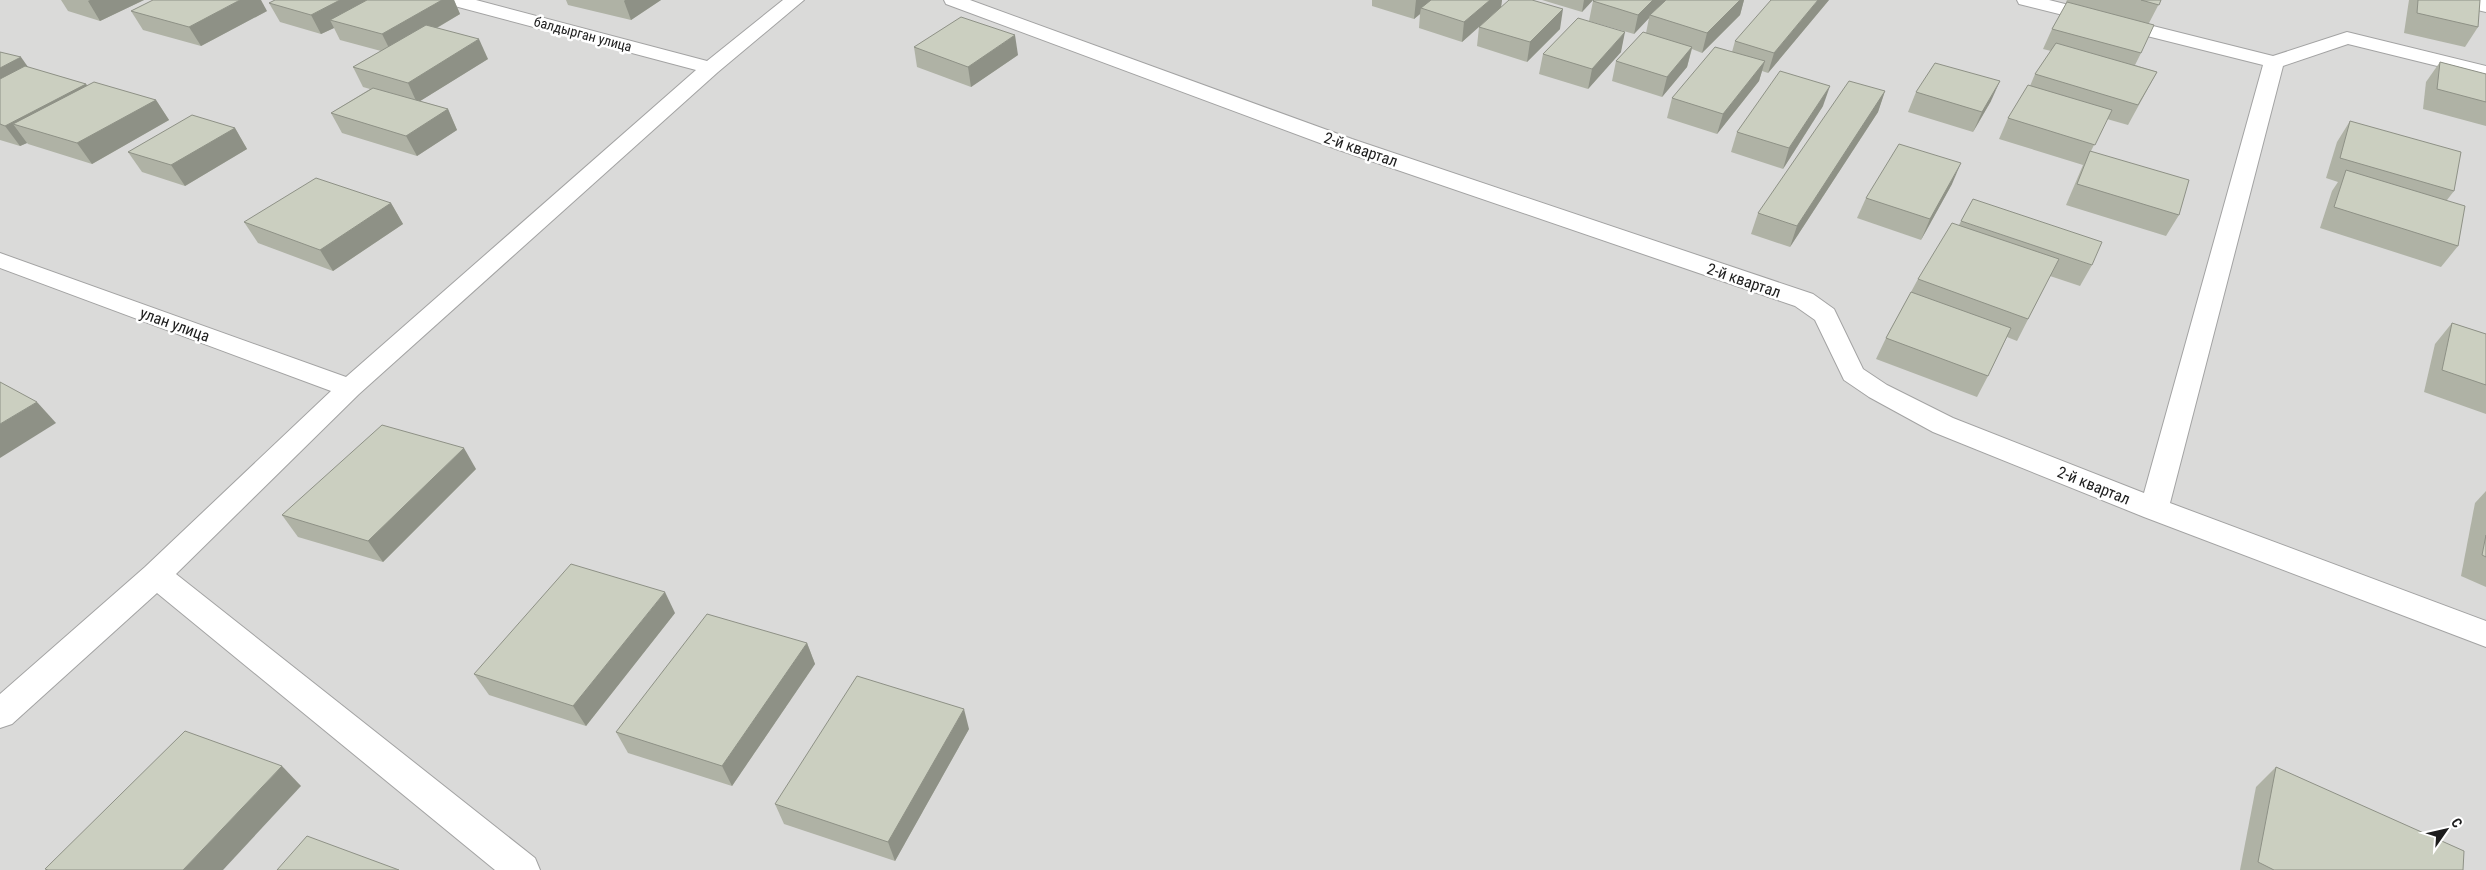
<svg xmlns="http://www.w3.org/2000/svg" width="2486" height="870" font-family="'Roboto Condensed',sans-serif">
<style>
.residential{fill:#dadad9}
.lines{fill:none;stroke-linecap:round;stroke-linejoin:round}
.street-casing{stroke:#a3a3a3;stroke-width:2}
.street{fill:#fff;fill-rule:evenodd}
.wall{fill:#afb2a5}
.shaded-wall{fill:#8e9186}
.building{fill:#cbcfc0;stroke:#8e9186}
.labels{text-anchor:middle;stroke-width:5;stroke-linejoin:round;paint-order:stroke}
.far-street-label{font-size:14px;fill:#1c1c1c;stroke:#fff}
.street-label{font-size:16px;fill:#1c1c1c;stroke:#fff}
</style>
<rect width="100%" height="100%" fill="#e8ede2"/>
<!-- residential -->
<rect class="residential" x="0" y="0" width="2486" height="870"/>
<g class="lines">
<defs>
<g id="street">
<polygon points="445,0 476,0 707,61 783,0 804,0 718,72 359,394 176,574 535,858 540,870 495,870 157,593 12,724 0,728 0,694 145,567 331,391 0,268 0,253 346,377 696,70 447,4"/>
<polygon points="944,0 970,0 1352,139 1813,294 1834,309 1863,369 1887,385 1953,418 2144,493 2263,65 2019,4 2017,0 2049,0 2273,56 2347,32 2486,66 2486,78 2348,44 2283,66 2170,503 2486,621 2486,647 2144,517 1933,432 1869,397 1844,380 1815,320 1795,306 1336,149 946,4"/>
<polygon points="2449,0 2486,0 2486,12 2451,4"/>
</g>
</defs>
<!-- street casing -->
<use href="#street" class="street-casing"/>
<!-- street -->
<use href="#street" class="street"/>
</g>
<!-- wall -->
<g class="wall">
<polygon points="61,0 144,0 100,21 68,11"/>
<polygon points="275,0 454,0 460,14 437,28 488,59 420,101 448,109 457,130 417,156 342,133 331,113 370,89 363,87 353,67 381,51 340,40 334,28 321,34 280,22 269,3"/>
<polygon points="566,0 661,0 631,20 568,5"/>
<polygon points="1372,0 1502,0 1501,7 1560,29 1527,62 1477,46 1479,27 1489,18 1462,42 1419,28 1420,14 1414,19 1372,6"/>
<polygon points="1542,0 1593,0 1582,12"/>
<polygon points="1594,0 1665,0 1665,1 1666,0 1744,0 1740,15 1702,53 1692,49 1687,67 1662,97 1612,81 1616,61 1646,33 1649,18 1634,34 1589,21 1593,1"/>
<polygon points="1829,0 1768,73 1762,71 1759,81 1717,134 1667,118 1672,98 1732,52 1735,41"/>
<polygon points="2067,0 2161,0 2149,23 2141,53 2135,65 2157,72 2128,125 2107,119 2091,151 2179,215 2166,236 2066,205 2083,165 1999,139 2008,118 2030,86 2035,74 2051,51 2043,49 2052,29 2067,3 2066,2"/>
<polygon points="2409,0 2480,0 2478,27 2465,47 2404,33"/>
<polygon points="131,11 267,11 201,46 143,30"/>
<polygon points="914,47 1018,55 971,87 917,67"/>
<polygon points="0,52 27,67 86,84 87,85 156,100 169,120 92,164 28,144 27,143 20,146 0,140"/>
<polygon points="1621,52 1588,89 1539,74 1543,54"/>
<polygon points="2440,62 2486,74 2486,126 2423,109 2426,82"/>
<polygon points="1885,91 1878,112 1790,247 1751,234 1758,213"/>
<polygon points="1916,92 1991,101 1973,132 1908,112"/>
<polygon points="1823,106 1783,169 1731,152 1737,132"/>
<polygon points="2350,121 2454,191 2447,200 2458,246 2441,267 2320,228 2332,191 2338,182 2326,178 2337,142"/>
<polygon points="235,128 247,149 185,186 142,172 128,152"/>
<polygon points="1952,184 1921,240 1857,218 1866,198"/>
<polygon points="391,203 403,224 333,271 258,243 244,222"/>
<polygon points="1961,221 2092,265 2080,286 2050,276 2017,341 2007,337 1988,376 1977,397 1876,359 1886,338 1911,292 1918,279 1959,225"/>
<polygon points="2452,323 2486,334 2486,414 2424,392 2435,344"/>
<polygon points="476,469 383,562 298,537 282,515"/>
<polygon points="2486,491 2486,587 2461,576 2475,503"/>
<polygon points="675,613 586,726 489,695 474,674"/>
<polygon points="807,643 815,664 732,786 628,753 616,732"/>
<polygon points="969,729 895,861 784,824 775,804"/>
<polygon points="2276,767 2463,870 2240,870 2256,787"/>
</g>
<!-- shaded-wall -->
<g class="shaded-wall">
<polygon points="90,0 144,0 100,21 88,1"/>
<polygon points="240,0 261,0 267,11 201,46 189,27"/>
<polygon points="340,0 386,0 330,20 334,28 321,34 311,15"/>
<polygon points="442,0 454,0 460,14 392,54 382,34"/>
<polygon points="625,0 661,0 631,20 624,1"/>
<polygon points="1416,0 1437,0 1421,8 1420,14 1414,19"/>
<polygon points="1490,0 1502,0 1501,7 1462,42 1464,22"/>
<polygon points="1584,0 1593,0 1582,12"/>
<polygon points="1653,0 1665,0 1665,2 1650,15 1649,18 1634,34 1638,15"/>
<polygon points="1740,0 1744,0 1740,15 1702,53 1707,33"/>
<polygon points="1818,0 1829,0 1768,73 1774,53"/>
<polygon points="1563,9 1560,29 1527,62 1530,42"/>
<polygon points="1625,32 1621,52 1588,89 1592,69"/>
<polygon points="1015,35 1018,55 971,87 968,67"/>
<polygon points="479,39 488,59 417,103 408,83"/>
<polygon points="1692,47 1687,67 1662,97 1667,77"/>
<polygon points="21,57 35,77 0,95 0,68"/>
<polygon points="1765,61 1759,81 1717,134 1723,114"/>
<polygon points="2000,81 1991,101 1973,132 1982,112"/>
<polygon points="86,84 99,104 13,124 27,143 20,146 5,126"/>
<polygon points="1830,86 1823,106 1783,169 1789,148"/>
<polygon points="1885,91 1878,112 1790,247 1797,226"/>
<polygon points="156,100 169,120 92,164 77,143"/>
<polygon points="448,109 457,130 417,156 406,136"/>
<polygon points="235,128 247,149 185,186 171,165"/>
<polygon points="1961,163 1952,184 1921,240 1930,219"/>
<polygon points="391,203 403,224 333,271 320,250"/>
<polygon points="37,402 56,423 0,458 0,424"/>
<polygon points="464,448 476,469 383,562 368,541"/>
<polygon points="665,592 675,613 586,726 573,706"/>
<polygon points="807,643 815,664 732,786 722,766"/>
<polygon points="964,709 969,729 895,861 888,842"/>
<polygon points="282,766 301,786 223,870 183,870"/>
</g>
<!-- building -->
<g class="building">
<polygon points="153,0 240,0 189,27 131,11"/>
<polygon points="275,0 340,0 311,15 269,3"/>
<polygon points="367,0 442,0 382,34 330,20"/>
<polygon points="1431,0 1490,0 1464,22 1421,8"/>
<polygon points="1509,0 1532,0 1563,9 1530,42 1479,27"/>
<polygon points="1594,0 1653,0 1638,15 1593,1"/>
<polygon points="1666,0 1740,0 1707,33 1650,15"/>
<polygon points="1771,0 1818,0 1774,53 1735,41"/>
<polygon points="2141,0 2161,0 2159,5"/>
<polygon points="2418,0 2480,0 2478,27 2417,13"/>
<polygon points="2067,2 2154,25 2141,53 2052,29"/>
<polygon points="961,17 1015,35 968,67 914,47"/>
<polygon points="1578,18 1625,32 1592,69 1543,54"/>
<polygon points="426,25 479,39 408,83 353,67"/>
<polygon points="1643,32 1692,47 1667,77 1616,61"/>
<polygon points="2056,43 2157,72 2138,105 2035,74"/>
<polygon points="1715,47 1765,61 1723,114 1672,98"/>
<polygon points="0,52 21,57 0,68"/>
<polygon points="2440,62 2486,74 2486,102 2437,89"/>
<polygon points="1935,63 2000,81 1982,112 1916,92"/>
<polygon points="25,66 86,84 5,126 0,124 0,79"/>
<polygon points="1780,71 1830,86 1789,148 1737,132"/>
<polygon points="1849,81 1885,91 1797,226 1758,213"/>
<polygon points="94,82 156,100 77,143 13,124"/>
<polygon points="2028,85 2112,110 2095,145 2008,118"/>
<polygon points="373,88 448,109 406,136 331,113"/>
<polygon points="192,115 235,128 171,165 128,152"/>
<polygon points="2350,121 2461,152 2454,191 2340,158"/>
<polygon points="1899,144 1961,163 1930,219 1866,198"/>
<polygon points="2090,151 2189,180 2179,215 2077,184"/>
<polygon points="2346,170 2465,206 2458,246 2334,207"/>
<polygon points="316,178 391,203 320,250 244,222"/>
<polygon points="1973,199 2102,242 2092,265 1961,221"/>
<polygon points="1952,223 2059,259 2028,319 1918,279"/>
<polygon points="1911,292 2011,328 1988,376 1886,338"/>
<polygon points="2452,323 2486,334 2486,385 2442,370"/>
<polygon points="0,382 37,402 0,424"/>
<polygon points="382,425 464,448 368,541 282,515"/>
<polygon points="2486,535 2486,557 2482,555"/>
<polygon points="571,564 665,592 573,706 474,674"/>
<polygon points="707,614 807,643 722,766 616,732"/>
<polygon points="857,676 964,709 888,842 775,804"/>
<polygon points="185,731 282,766 183,870 48,870 45,869"/>
<polygon points="2276,767 2464,851 2463,870 2274,870 2258,862"/>
<polygon points="307,836 399,870 277,870"/>
</g>
<g class="labels">
<!-- far-street labels -->
<g class="far-street-label">
<text transform="translate(583 34) rotate(15)" y="5">балдырган улица</text>
</g>
<!-- street labels -->
<g class="street-label">
<text transform="translate(1361 149) rotate(19)" y="6">2-й квартал</text>
<text transform="translate(1744 280) rotate(19)" y="6">2-й квартал</text>
<text transform="translate(175 324) rotate(20)" y="6">улан улица</text>
<text transform="translate(2094 485) rotate(22)" y="6">2-й квартал</text>
</g>
</g>
<!-- north arrow -->
<g transform="translate(2446 830) rotate(56)" stroke="#ffffff" stroke-width="4" paint-order="stroke">
<path d="M0-4L9 19L0 12L-9 19Z" fill="#1c1c1c"/>
<text y="-8" font-size="14" font-weight="bold" text-anchor="middle" fill="#1c1c1c">С</text>
</g>
</svg>
